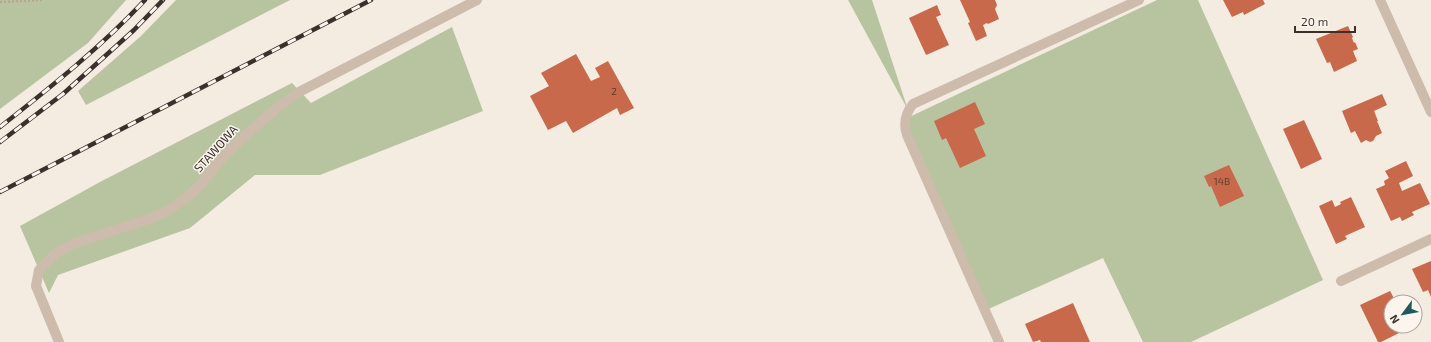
<svg xmlns="http://www.w3.org/2000/svg" width="1431" height="342" font-family="'Exo 2',sans-serif">
<style>
.green{fill:#b8c4a0}
.building{fill:#c8694b}
.lines{fill:none;stroke-linecap:round;stroke-linejoin:round}
.path{stroke:#b9a596;stroke-width:2.5;stroke-dasharray:2 2;stroke-linecap:butt}
.minor{stroke:#cdbbac;stroke-width:10}
.rail-casing{stroke:#3b302b;stroke-width:4.5}
.rail{stroke:#fbf5ee;stroke-width:3;stroke-dasharray:9;stroke-linecap:butt}
.labels{text-anchor:middle;stroke-width:3;stroke-linejoin:round;paint-order:stroke}
.number-label{font-size:10px;fill:#5e3e33}
.street-label{font-size:12px;fill:#3b302b;stroke:#fbf5ee}
</style>
<rect width="100%" height="100%" fill="#f4ebe1"/>
<!-- green -->
<g class="green">
<polygon points="0,0 126,0 88,43 0,109"/>
<polygon points="176,0 290,0 86,105 78,91 141,36"/>
<polygon points="848,0 872,0 908,110"/>
<polygon points="1157,0 1198,0 1323,280 1191,342 1143,342 1103,258 984,311 905,119"/>
<polygon points="452,27 483,111 320,175 255,175 190,228 58,275 49,293 20,226 100,182 292,83 311,103"/>
</g>
<!-- building -->
<g class="building">
<polygon points="960,0 995,0 997,5 995,9 999,19 988,24 987,23 983,25 987,36 976,41 968,23 970,22"/>
<polygon points="1223,0 1263,0 1265,4 1244,15 1243,12 1232,17"/>
<polygon points="937,5 941,15 936,17 949,45 926,55 909,18"/>
<polygon points="1348,26 1353,37 1352,38 1354,43 1355,42 1358,49 1353,51 1357,61 1334,72 1330,62 1327,63 1316,39"/>
<polygon points="576,54 591,81 600,77 595,68 608,61 634,108 620,115 617,108 573,133 566,121 548,130 530,96 549,86 541,73"/>
<polygon points="1382,94 1387,105 1374,111 1378,121 1377,121 1382,133 1376,136 1373,141 1370,142 1366,140 1361,143 1355,131 1351,133 1342,111"/>
<polygon points="975,102 985,124 974,129 986,156 960,168 946,138 942,140 934,121"/>
<polygon points="1304,120 1322,159 1301,169 1283,129"/>
<polygon points="1406,161 1413,176 1399,183 1402,191 1420,183 1430,204 1412,212 1414,215 1402,221 1400,217 1391,221 1376,189 1385,185 1384,181 1389,178 1385,171"/>
<polygon points="1229,165 1244,196 1220,207 1211,186 1209,187 1204,176"/>
<polygon points="1351,197 1365,227 1345,236 1347,239 1336,244 1319,206 1332,200 1335,207 1341,204 1340,202"/>
<polygon points="1431,261 1431,297 1428,290 1423,292 1412,269"/>
<polygon points="1390,291 1396,302 1391,302 1391,326 1408,326 1409,328 1381,342 1378,342 1360,305"/>
<polygon points="1073,303 1090,342 1041,342 1040,340 1033,342 1025,324"/>
</g>
<g class="lines">
<!-- path -->
<polyline class="path" points="0,2 44,0"/>
<!-- minor -->
<g class="minor">
<polyline points="1380,0 1431,112"/>
<polyline points="1341,281 1431,239"/>
<polyline points="59,342 36,286 39,270 56,253 75,243 152,218 169,210 186,198 202,183 219,162 238,142 279,106 299,92 477,0"/>
<path d="M999,342L907,135C903,123 905,114 913,104L1139,0"/>
</g>
<defs>
<g id="rail">
<path d="M0,127C51,87 101,47 145,0"/>
<polyline points="0,142 63,94 134,30 163,0"/>
<polyline points="0,192 371,0"/>
</g>
</defs>
<!-- rail casing -->
<use href="#rail" class="rail-casing"/>
<!-- rail -->
<use href="#rail" class="rail"/>
</g>
<g class="labels">
<!-- number labels -->
<g class="number-label">
<text x="614" y="95">2</text>
<text x="1222" y="185">14B</text>
</g>
<!-- street labels -->
<g class="street-label">
<text transform="translate(216 149) rotate(-48)" y="4">STAWOWA</text>
</g>
</g>
<!-- north arrow -->
<g transform="translate(1403 314) rotate(238)"><circle r="19" fill="#fbf5ee" stroke="#aea6a0"/>
<path d="M0-3L7 15L0 10L-7 15Z" fill="#1f5a5e"/>
<text y="-6" font-size="11" font-weight="bold" text-anchor="middle" fill="#3b302b">N</text>
</g>
<!-- scale -->
<path d="M1295 26v6h60v-6" fill="none" stroke="#3b302b" stroke-width="2"/>
<text x="1301" y="26" font-size="12" fill="#3b302b" stroke="#fbf5ee" stroke-width="3" paint-order="stroke">20 m</text>
</svg>
